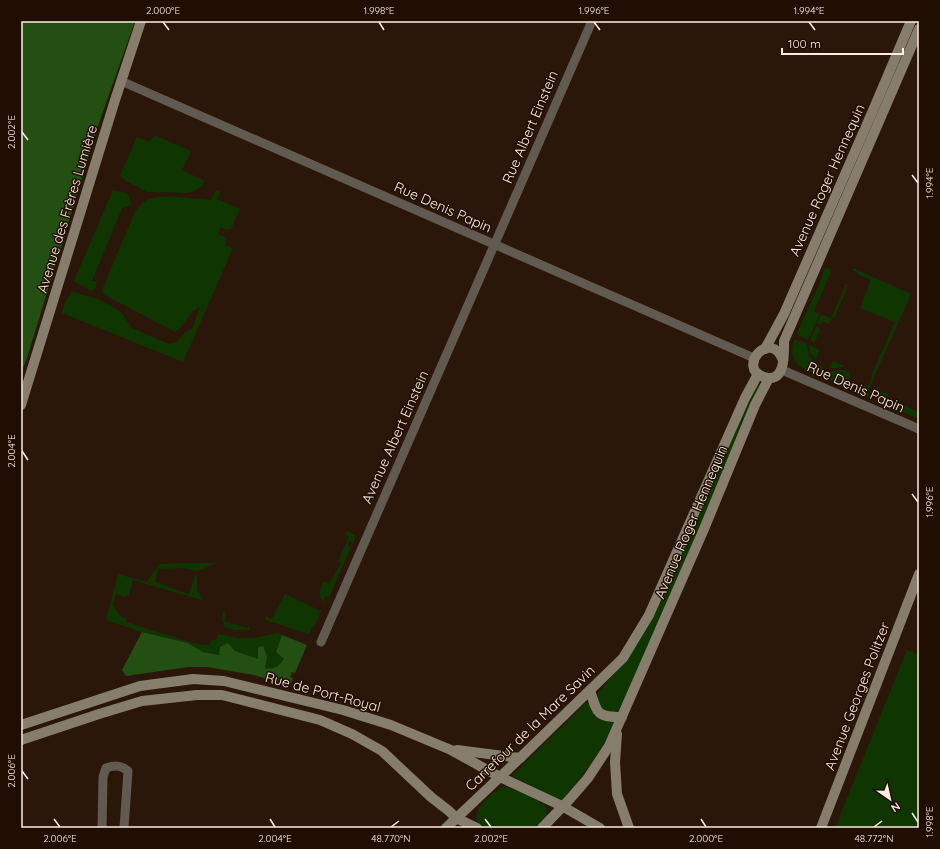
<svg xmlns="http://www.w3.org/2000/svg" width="940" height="849" font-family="Quicksand,sans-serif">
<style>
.green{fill:#0f3601}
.forest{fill:#234f13}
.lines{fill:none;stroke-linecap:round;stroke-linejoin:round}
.street{stroke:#605a50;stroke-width:9}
.secondary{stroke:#867d6d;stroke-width:10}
.ticks{fill:none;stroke:#fcede5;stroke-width:1.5}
.labels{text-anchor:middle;stroke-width:3;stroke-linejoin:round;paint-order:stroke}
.street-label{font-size:14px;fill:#fcede5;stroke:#210e03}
.neatline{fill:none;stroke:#fcede5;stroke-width:1.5}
.ticks-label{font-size:10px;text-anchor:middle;fill:#fcede5}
</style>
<rect width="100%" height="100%" fill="#2b170a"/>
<!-- green -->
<g class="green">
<polygon points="154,135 191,151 182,170 205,181 200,188 189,193 147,192 126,181 120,176 137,137 150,142"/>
<polygon points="113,190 127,193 132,204 129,206 122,208 92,281 96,281 96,288 91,291 74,281"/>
<path d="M216,190L220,191L217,199L240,209L231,229L226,230L221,227L218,234L224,237L226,240L225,245L233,248L183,362L62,313L64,305L72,291L100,300L120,311L132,328L169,344L177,342L184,333L192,329L200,307C187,311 187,325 175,332L103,294L102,290L136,210C139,207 143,202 147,200C161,193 196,199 211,200Z"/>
<polygon points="825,268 829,268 832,270 814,311 820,314 809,338 807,339 799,336 797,333 821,281 820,280"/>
<polygon points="853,268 911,294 867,393 871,395 868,397 859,393 859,387 861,385 867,388 871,380 872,374 895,322 860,308 870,282 869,279 857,274 858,273 852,270"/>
<polygon points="846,284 848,285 835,317 833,317 829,324 824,322 817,324 820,317 823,315 831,318"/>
<polygon points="816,326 820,330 814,343 810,340"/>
<path d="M794,340H798L795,347L799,341L807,343L808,352L810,357L826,371L825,374L809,368L825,375L823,377C805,370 786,364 794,340Z"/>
<polygon points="810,345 820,350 816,359 810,352"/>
<polygon points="833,361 845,366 836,368 829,368"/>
<polygon points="839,370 845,370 850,373 849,375 851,376 847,383 844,382 854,387 850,389 825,378 829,372"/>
<path d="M755,384L759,385L762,388L622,709C614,713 610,713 601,710L596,699L599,692L628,656L655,615Z"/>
<polygon points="881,391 887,394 889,399 919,412 919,419 878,401"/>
<path d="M348,531L356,536L353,542L349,541L348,546L351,547L329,597L326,596L323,602C318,594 320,589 323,581L329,584L341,563L338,561L349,537L344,534Z"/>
<path d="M191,563H216L198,571L181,568L158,569L155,582L189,594L195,575L197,577V590L203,599L202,600L133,580L129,595L125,597L116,594L113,605C117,612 119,616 126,619V622L196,644L209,645L212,640H216L218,634L238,638H254L278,633L282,635L276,652L284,659C279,666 275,670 265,668L267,657L258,659L220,647V655L203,652L188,643L142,632L106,620L118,574L147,582L159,564Z"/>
<polygon points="285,594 321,611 314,627 312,627 309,634 265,620 266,616 272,619"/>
<polygon points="223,613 226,613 224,621 247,628 248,626 250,630 235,630 225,627 222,620"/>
<polygon points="907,650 919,655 919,828 835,828"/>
<polygon points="587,702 616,721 598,754 562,802 512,776"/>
<path d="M503,787C518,789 533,797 546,806L547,816L535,828H487L479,824L476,818C477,805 492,793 503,787Z"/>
</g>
<!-- forest -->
<g class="forest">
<polygon points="21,21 135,21 98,126 27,358 21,374"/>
<path d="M142,632L188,643L203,652L219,655L220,647L228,643L235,651L258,659V647L263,646L267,657L265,668C274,670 279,666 284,659L276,652L282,635L307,645L295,673L292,672L290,677L293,678L290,686L254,675L207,667H188L126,676L122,670Z"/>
</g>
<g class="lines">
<!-- street -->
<g class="street">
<polyline points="121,81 754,358"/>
<polyline points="782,370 919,429"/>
<polyline points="321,642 592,21"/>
<path d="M102,828L103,777L106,768C115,765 121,765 128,771L124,828"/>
</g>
<!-- secondary -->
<g class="secondary">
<polyline points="765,349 784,314 874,108 911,21"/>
<path d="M783,360C770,328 736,368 764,377C786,384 784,353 784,341L919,29"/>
<polyline points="21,405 115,100 141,21"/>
<path d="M590,690C597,714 597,717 622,717"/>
<polyline points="21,725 140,686 193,679 224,681 343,710 391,725 451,750 500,777 562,806 600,828"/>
<polyline points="617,734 615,762 617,794 629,828"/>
<polyline points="21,740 99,714 142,701 197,695 222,695 320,720 352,734 382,751 431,797 449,811 456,818 477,828"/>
<polyline points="457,750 520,758"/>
<polyline points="446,828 520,758 623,658 649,615 745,398 758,374"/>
<polyline points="542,828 569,800 588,778 609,746 704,529 755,405 769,378"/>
<polyline points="821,828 919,574"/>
</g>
</g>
<!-- ticks -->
<path class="ticks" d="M163,22L169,30M379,22L384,30M594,22L600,30M809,22L815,30M22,132L28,140M912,175L918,183M22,451L28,460M912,494L918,502M22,771L28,779M912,813L918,822M54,819L60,827M270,819L275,827M485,819L491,827M701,819L706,827M391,827L399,821M874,827L882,821"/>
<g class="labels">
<!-- street labels -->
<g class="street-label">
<text transform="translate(530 127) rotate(-67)" y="5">Rue Albert Einstein</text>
<text transform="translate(827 180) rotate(-66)" y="5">Avenue Roger Hennequin</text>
<text transform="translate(443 207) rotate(24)" y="5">Rue Denis Papin</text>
<text transform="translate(67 209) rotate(-73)" y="5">Avenue des Frères Lumière</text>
<text transform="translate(856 387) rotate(24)" y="5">Rue Denis Papin</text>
<text transform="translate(395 437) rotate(-66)" y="5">Avenue Albert Einstein</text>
<text transform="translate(691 522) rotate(-67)" y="5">Avenue Roger Hennequin</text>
<text transform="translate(323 692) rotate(15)" y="5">Rue de Port-Royal</text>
<text transform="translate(857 696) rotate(-69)" y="5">Avenue Georges Politzer</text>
<text transform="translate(530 728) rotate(-44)" y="5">Carrefour de la Mare Savin</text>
</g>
</g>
<!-- border -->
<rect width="940" height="849" fill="none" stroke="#210e03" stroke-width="44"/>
<!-- north arrow -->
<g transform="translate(890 799) rotate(146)" stroke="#210e03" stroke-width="3" paint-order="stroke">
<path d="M0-3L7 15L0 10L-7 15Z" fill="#fcede5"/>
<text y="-6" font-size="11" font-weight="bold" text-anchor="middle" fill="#fcede5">N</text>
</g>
<!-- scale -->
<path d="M782 48v6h121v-6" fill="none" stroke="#fcede5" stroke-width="2"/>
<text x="788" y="48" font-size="12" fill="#fcede5" stroke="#210e03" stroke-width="3" paint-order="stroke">100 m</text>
<rect x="22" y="22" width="896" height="805" class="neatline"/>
<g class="ticks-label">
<text x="163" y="14">2.000°E</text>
<text x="379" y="14">1.998°E</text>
<text x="594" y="14">1.996°E</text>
<text x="809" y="14">1.994°E</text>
<text transform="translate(11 132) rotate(-90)" y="4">2.002°E</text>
<text transform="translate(929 183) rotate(-90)" y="4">1.994°E</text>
<text transform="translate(11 451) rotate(-90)" y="4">2.004°E</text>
<text transform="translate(929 502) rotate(-90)" y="4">1.996°E</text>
<text transform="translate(11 771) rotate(-90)" y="4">2.006°E</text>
<text transform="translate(929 822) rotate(-90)" y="4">1.998°E</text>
<text x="60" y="842">2.006°E</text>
<text x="275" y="842">2.004°E</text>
<text x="391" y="842">48.770°N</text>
<text x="491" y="842">2.002°E</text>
<text x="706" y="842">2.000°E</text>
<text x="874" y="842">48.772°N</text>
</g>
</svg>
